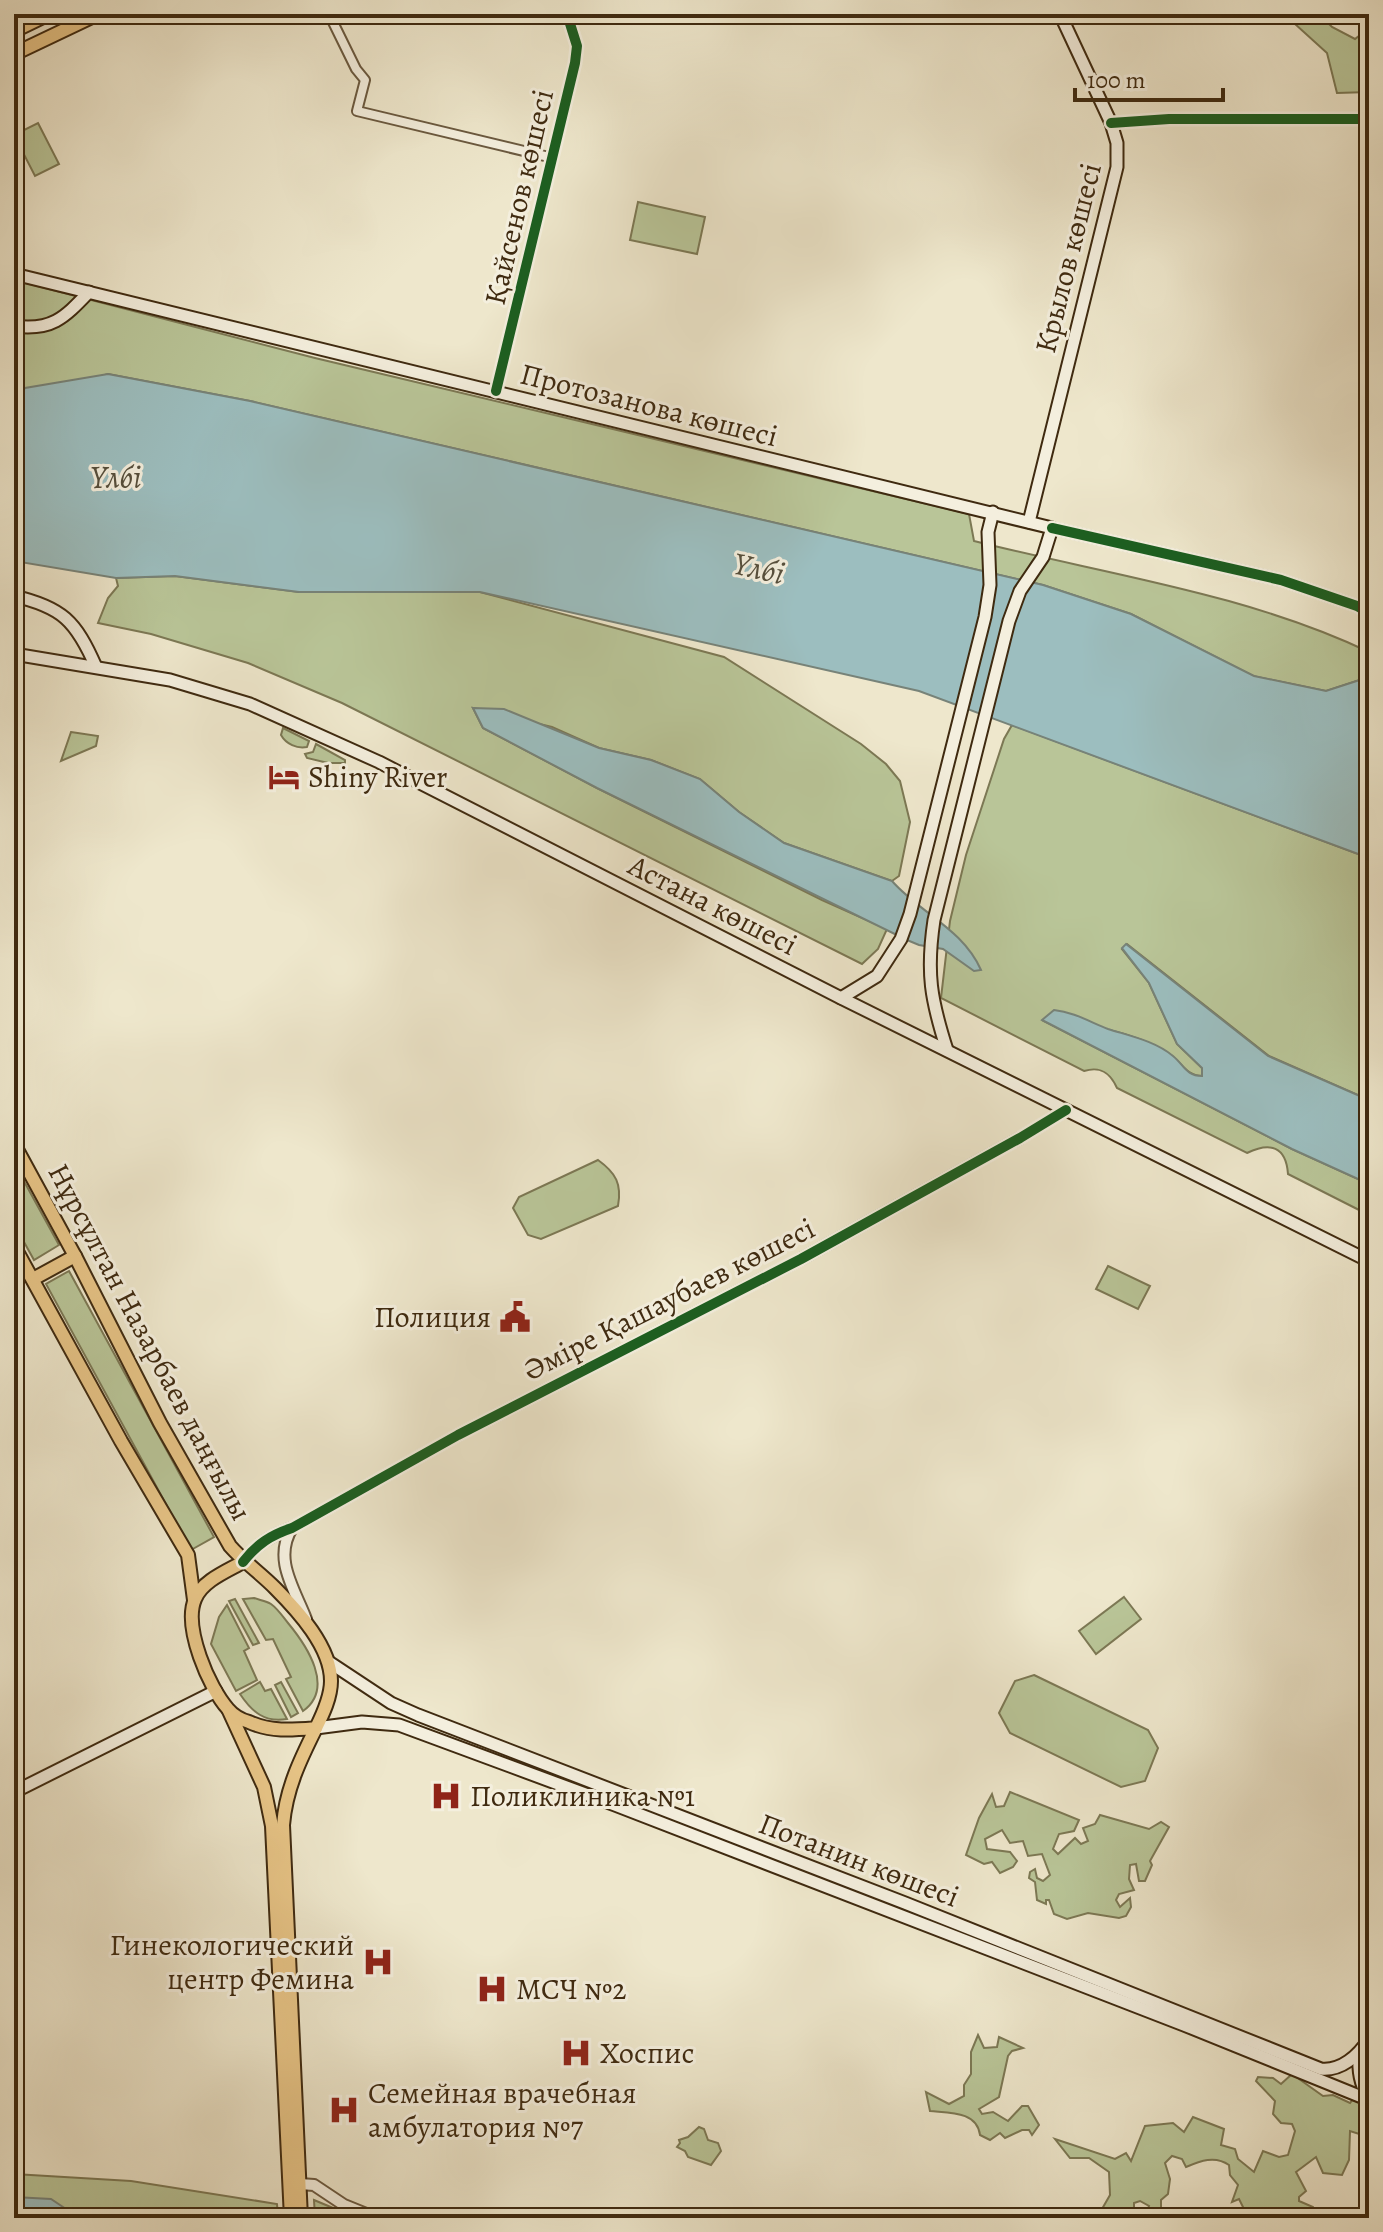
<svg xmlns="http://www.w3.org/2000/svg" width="1383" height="2232" font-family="Alegreya,serif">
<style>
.green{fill:#b9c598;stroke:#7c7854;stroke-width:2}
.water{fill:#9cbebf;stroke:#778379;stroke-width:2}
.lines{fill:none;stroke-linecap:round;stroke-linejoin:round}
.minor-casing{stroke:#6b593f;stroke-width:12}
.tertiary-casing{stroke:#6b593f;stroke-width:14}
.secondary-casing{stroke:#3f2a10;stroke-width:15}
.primary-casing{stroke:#3f2a10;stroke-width:16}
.minor{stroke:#f4efde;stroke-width:8}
.tertiary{stroke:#f4efde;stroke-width:10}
.secondary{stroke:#f4efde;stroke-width:11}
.primary{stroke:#e7c486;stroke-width:12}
.cycleway-casing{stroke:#f4efde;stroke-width:15}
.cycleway{stroke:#1b5e20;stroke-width:10}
.labels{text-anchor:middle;stroke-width:6;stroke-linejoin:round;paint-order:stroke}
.street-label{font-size:30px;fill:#3f2a10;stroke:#f4efde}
.poi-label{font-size:30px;fill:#3f2a10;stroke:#f4efde;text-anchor:start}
.water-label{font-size:32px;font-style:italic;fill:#564f3c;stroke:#f4efde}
</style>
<rect width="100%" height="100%" fill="#eee7cc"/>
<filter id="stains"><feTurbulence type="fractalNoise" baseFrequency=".0025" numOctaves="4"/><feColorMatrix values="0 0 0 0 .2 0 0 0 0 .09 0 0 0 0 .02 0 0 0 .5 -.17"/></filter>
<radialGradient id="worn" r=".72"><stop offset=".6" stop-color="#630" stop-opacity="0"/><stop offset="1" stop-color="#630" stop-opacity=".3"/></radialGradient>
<!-- green -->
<g class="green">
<polygon points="1284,14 1319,14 1332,27 1355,39 1369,28 1369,92 1337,93 1327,53"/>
<polygon points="38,123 59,164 35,176 14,135"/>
<polygon points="638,202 705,217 697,254 630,240"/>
<path d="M14,280L315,358L969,514L974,541C1105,574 1248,594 1369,652V677L1326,691L1253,676L1131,614L1043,585L250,401L108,374L14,400Z"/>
<polygon points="175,576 299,592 480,592 724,657 861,744 886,764 900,781 910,822 899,876 892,881 784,843 739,812 700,779 651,760 599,748 552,727 473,708 483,728 597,788 822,900 887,929 878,949 862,964 342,703 248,663 151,634 98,623 108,598 118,586 116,578"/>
<path d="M1012,725L1369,858V1100L1269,1056L1127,944L1122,949L1149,983L1177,1044L1202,1068L1203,1076C1185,1076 1182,1061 1168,1053C1129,1029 1086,1025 1042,1020L1292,1149L1369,1184V1215L1288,1174C1286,1146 1270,1142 1247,1153L1117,1088C1110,1072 1100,1066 1084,1071L941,998L950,921L966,855L1004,739Z"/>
<path d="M283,728L309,741L307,747C297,749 286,744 281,735Z"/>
<polygon points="71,732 98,736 96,746 61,761"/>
<polygon points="316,744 345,760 345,763 328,763 307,758 305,754 313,752"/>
<path d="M598,1160C616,1173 622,1184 618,1206L541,1239L528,1235L513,1208L519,1197Z"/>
<polygon points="14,1163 59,1245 34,1260 14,1224"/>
<polygon points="1108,1266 1150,1286 1138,1309 1096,1289"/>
<polygon points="69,1271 214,1537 191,1550 46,1284"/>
<polygon points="1124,1597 1141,1619 1096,1654 1079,1631"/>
<path d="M254,1598C259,1600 266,1601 271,1604C278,1609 283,1617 288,1623C307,1646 335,1688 303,1711L286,1679L291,1677L273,1639L266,1640L243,1599Z"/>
<polygon points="235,1599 259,1643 253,1645 229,1601"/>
<polygon points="227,1605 249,1648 244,1651 257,1680 236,1691 211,1644 219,1617"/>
<polygon points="1034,1675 1148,1730 1158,1748 1145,1781 1121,1787 1010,1733 999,1713 1015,1681"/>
<path d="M260,1682L265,1691L271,1689L287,1719C265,1723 252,1712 240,1694Z"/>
<polygon points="281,1682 298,1713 291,1717 275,1685"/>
<polygon points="1010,1792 1079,1820 1074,1831 1059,1834 1053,1849 1058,1854 1075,1838 1081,1844 1088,1841 1083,1828 1095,1824 1100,1815 1149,1829 1161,1822 1169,1827 1150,1861 1152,1865 1145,1881 1139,1881 1136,1864 1130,1865 1129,1879 1134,1890 1119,1894 1116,1900 1120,1907 1130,1898 1131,1907 1126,1916 1119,1918 1088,1913 1067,1919 1054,1914 1049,1900 1046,1900 1046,1904 1037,1900 1035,1882 1029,1878 1030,1872 1035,1869 1037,1878 1043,1881 1050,1875 1042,1854 1028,1856 1023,1841 1010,1843 1002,1830 985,1839 987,1849 1010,1852 1017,1861 1013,1867 1000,1873 992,1862 984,1864 966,1855 979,1818 992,1794 996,1807 1004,1806"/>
<path d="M978,2035L984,2048L997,2047L999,2037L1023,2048L1012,2051L1008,2056L999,2097L979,2109L982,2114L993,2112L1008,2121L1022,2106H1028L1039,2125L1032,2135L1029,2130H1022L1005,2138L1000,2133L990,2140L980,2135C977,2111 949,2113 930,2111L926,2092L949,2104L964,2096V2085L971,2074V2052Z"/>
<path d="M1292,2074L1323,2096L1333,2095L1350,2103L1354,2098L1368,2102L1369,2137L1350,2131L1349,2160L1342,2175L1323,2173L1316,2157L1296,2172L1306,2191L1299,2197V2201L1313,2207L1318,2218H1225L1234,2209H1244L1239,2199L1232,2202L1238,2185L1230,2175L1229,2165C1215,2155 1200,2161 1186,2167L1182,2159L1172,2156L1165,2163L1170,2179L1168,2194L1161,2200V2211L1156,2218H1145L1149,2206L1140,2201L1134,2203V2218H1103L1102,2209L1110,2195L1109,2172L1089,2158H1070L1055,2139L1115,2159L1126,2153L1131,2161L1145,2126L1173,2123L1184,2132L1193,2117L1224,2129L1221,2145L1235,2149L1238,2159L1254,2172L1263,2151L1279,2157L1288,2155L1295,2131L1292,2124L1281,2123L1273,2114L1275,2101L1256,2081L1258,2077L1273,2078L1281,2084Z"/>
<polygon points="699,2127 704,2129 708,2140 718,2143 721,2151 711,2165 688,2157 685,2151 677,2147 680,2143 679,2140 688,2137"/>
<polygon points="14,2174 131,2181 277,2204 278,2218 14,2218"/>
<polygon points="314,2200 357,2218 315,2218"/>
</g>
<!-- water -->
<g class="water">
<polygon points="108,374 250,401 1043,585 1131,614 1254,676 1326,691 1369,677 1369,858 919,691 480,592 299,592 175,576 116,578 14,561 14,400 25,388"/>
<path d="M473,708L504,709L599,748L651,760L700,779L739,812L784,843L892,881C920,913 963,929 981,970L974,971L943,949L919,945L907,940L597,788L483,728Z"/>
<path d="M1126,944L1268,1056L1369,1100V1184L1292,1149L1042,1020L1054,1010C1074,1012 1090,1022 1108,1029C1130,1036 1155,1041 1173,1056C1184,1065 1186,1076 1202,1076V1068L1177,1044L1149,983L1122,948Z"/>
<polygon points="14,2197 51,2199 69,2211 77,2209 118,2218 83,2216 59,2218 42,2211 14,2207"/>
</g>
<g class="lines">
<defs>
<g id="minor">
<polyline points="329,14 356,69 365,80 357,111 553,158"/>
<polyline points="1111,123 1169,119 1369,119"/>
<polyline points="496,391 575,63 577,46 567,14"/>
</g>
<g id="tertiary">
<polyline points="1052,528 1281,580 1357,606 1369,613"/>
<path d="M292,1528C273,1559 294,1588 306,1619"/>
<path d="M243,1562C257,1544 271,1535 292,1528L458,1435L801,1259L1020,1138L1066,1110"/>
<polyline points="300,2184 314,2185 344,2205 376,2218"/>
</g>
<g id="secondary">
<path d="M14,274L1052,528L1043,557L1020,591L1009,621L934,920C926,973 931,1000 947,1050"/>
<path d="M14,326C52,331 64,318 89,292"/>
<polyline points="1029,522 1117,167 1117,143 1111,123 1060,14"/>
<path d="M14,596C62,607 76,621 96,667"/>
<polyline points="14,654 170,680 250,704 379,762 841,998 1369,1261"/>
<polyline points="841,998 877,976 901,939 910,914 985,617 990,585 988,532 993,512"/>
<path d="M329,1662L391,1703L418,1715L905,1903L1321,2069C1341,2071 1358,2056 1369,2039"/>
<polyline points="316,1728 362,1722 399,1725 615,1805 1184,2025 1369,2100"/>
<polyline points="14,1792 216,1691"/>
<path d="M1359,2053C1358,2072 1360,2083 1369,2100"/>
</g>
<g id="primary">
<polyline points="14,31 49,14"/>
<polyline points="14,54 98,14"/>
<path d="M14,1144L75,1256L160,1423L230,1546C244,1562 260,1573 275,1588C298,1611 331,1647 331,1681C331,1697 323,1714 316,1728C292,1730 271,1732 249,1722C242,1720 233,1715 228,1709C209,1688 183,1627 195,1599C202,1581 227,1571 243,1562"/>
<polyline points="14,1246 121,1441 188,1555 194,1600"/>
<polyline points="33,1279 75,1256"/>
<polyline points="229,1711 264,1787 272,1826 291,2218"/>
<path d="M301,2218L283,1825C286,1789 300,1760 316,1728"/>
</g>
</defs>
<!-- minor casing -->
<use href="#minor" class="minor-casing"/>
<!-- tertiary casing -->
<use href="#tertiary" class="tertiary-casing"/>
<!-- secondary casing -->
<use href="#secondary" class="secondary-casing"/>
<!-- primary casing -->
<use href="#primary" class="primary-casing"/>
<!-- minor -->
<use href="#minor" class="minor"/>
<!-- tertiary -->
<use href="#tertiary" class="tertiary"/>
<!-- secondary -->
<use href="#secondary" class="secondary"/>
<!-- primary -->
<use href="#primary" class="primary"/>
<defs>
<g id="cycleway">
<polyline points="1111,123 1169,119 1369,119"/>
<polyline points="496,391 575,63 577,46 567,14"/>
<polyline points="1052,528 1281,580 1357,606 1369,613"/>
<path d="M243,1562C257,1544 271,1535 292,1528L458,1435L801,1259L1020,1138L1066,1110"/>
</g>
</defs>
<!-- cycleway casing -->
<use href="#cycleway" class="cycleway-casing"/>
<!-- cycleway -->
<use href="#cycleway" class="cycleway"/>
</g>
<!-- icons -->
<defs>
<symbol id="hotel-bare" viewBox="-9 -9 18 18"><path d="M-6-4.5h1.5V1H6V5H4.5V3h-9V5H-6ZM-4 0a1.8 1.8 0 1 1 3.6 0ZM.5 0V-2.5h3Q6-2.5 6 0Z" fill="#8f2418" stroke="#f4efde" stroke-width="2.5" paint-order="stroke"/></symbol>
<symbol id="civic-bare" viewBox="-9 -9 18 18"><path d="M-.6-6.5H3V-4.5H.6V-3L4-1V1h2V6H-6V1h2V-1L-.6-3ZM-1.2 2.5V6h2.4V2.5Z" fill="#8f2418" stroke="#f4efde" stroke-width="2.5" paint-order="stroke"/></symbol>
<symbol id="hospital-bare" viewBox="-9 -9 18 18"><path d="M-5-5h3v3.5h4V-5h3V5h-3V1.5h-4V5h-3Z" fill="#8f2418" stroke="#f4efde" stroke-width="2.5" paint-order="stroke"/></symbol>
</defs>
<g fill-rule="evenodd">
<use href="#hotel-bare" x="262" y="755" width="44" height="44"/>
<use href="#civic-bare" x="493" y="1295" width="44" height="44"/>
<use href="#hospital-bare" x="424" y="1774" width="44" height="44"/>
<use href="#hospital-bare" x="356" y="1940" width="44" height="44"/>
<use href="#hospital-bare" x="470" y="1967" width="44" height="44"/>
<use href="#hospital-bare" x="554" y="2031" width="44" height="44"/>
<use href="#hospital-bare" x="322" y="2088" width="44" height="44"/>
</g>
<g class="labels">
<!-- street labels -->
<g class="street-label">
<text transform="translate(519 197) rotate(-77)" y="10">Қайсенов көшесі</text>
<text transform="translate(1068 258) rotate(-76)" y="10">Крылов көшесі</text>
<text transform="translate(649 405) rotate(14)" y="10">Протозанова көшесі</text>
<text transform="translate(713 905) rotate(27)" y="10">Астана көшесі</text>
<text transform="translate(669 1299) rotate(-27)" y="10">Әміре Қашаубаев көшесі</text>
<text transform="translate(150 1342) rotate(62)" y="10">Нұрсұлтан Назарбаев даңғылы</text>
<text transform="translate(859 1860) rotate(21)" y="10">Потанин көшесі</text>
</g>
<!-- poi labels -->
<g class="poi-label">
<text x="308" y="787">Shiny River</text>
<text x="491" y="1327" text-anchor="end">Полиция</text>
<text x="470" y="1806">Поликлиника №1</text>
<text x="354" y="1955" text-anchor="end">Гинекологический<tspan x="354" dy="34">центр Фемина</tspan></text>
<text x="516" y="1999">МСЧ №2</text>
<text x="600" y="2063">Хоспис</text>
<text x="368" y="2103">Семейная врачебная<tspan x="368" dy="34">амбулатория №7</tspan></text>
</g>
<!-- water labels -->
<g class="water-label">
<text x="116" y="488">Үлбі</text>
<text transform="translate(759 568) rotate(13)" y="11">Үлбі</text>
</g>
</g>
<!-- margin -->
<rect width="1383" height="2232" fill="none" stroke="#eee7cc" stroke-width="48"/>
<rect x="16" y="16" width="1351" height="2200" fill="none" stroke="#3f2a10" stroke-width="4"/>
<rect x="24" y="24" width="1335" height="2184" fill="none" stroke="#3f2a10" stroke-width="2"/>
<!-- scale -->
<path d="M1075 88v12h148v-12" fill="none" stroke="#3f2a10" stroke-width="4"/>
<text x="1087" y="88" font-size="24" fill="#3f2a10" stroke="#f4efde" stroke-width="6" paint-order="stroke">100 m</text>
<rect width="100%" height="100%" filter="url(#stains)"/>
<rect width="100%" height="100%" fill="url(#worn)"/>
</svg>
